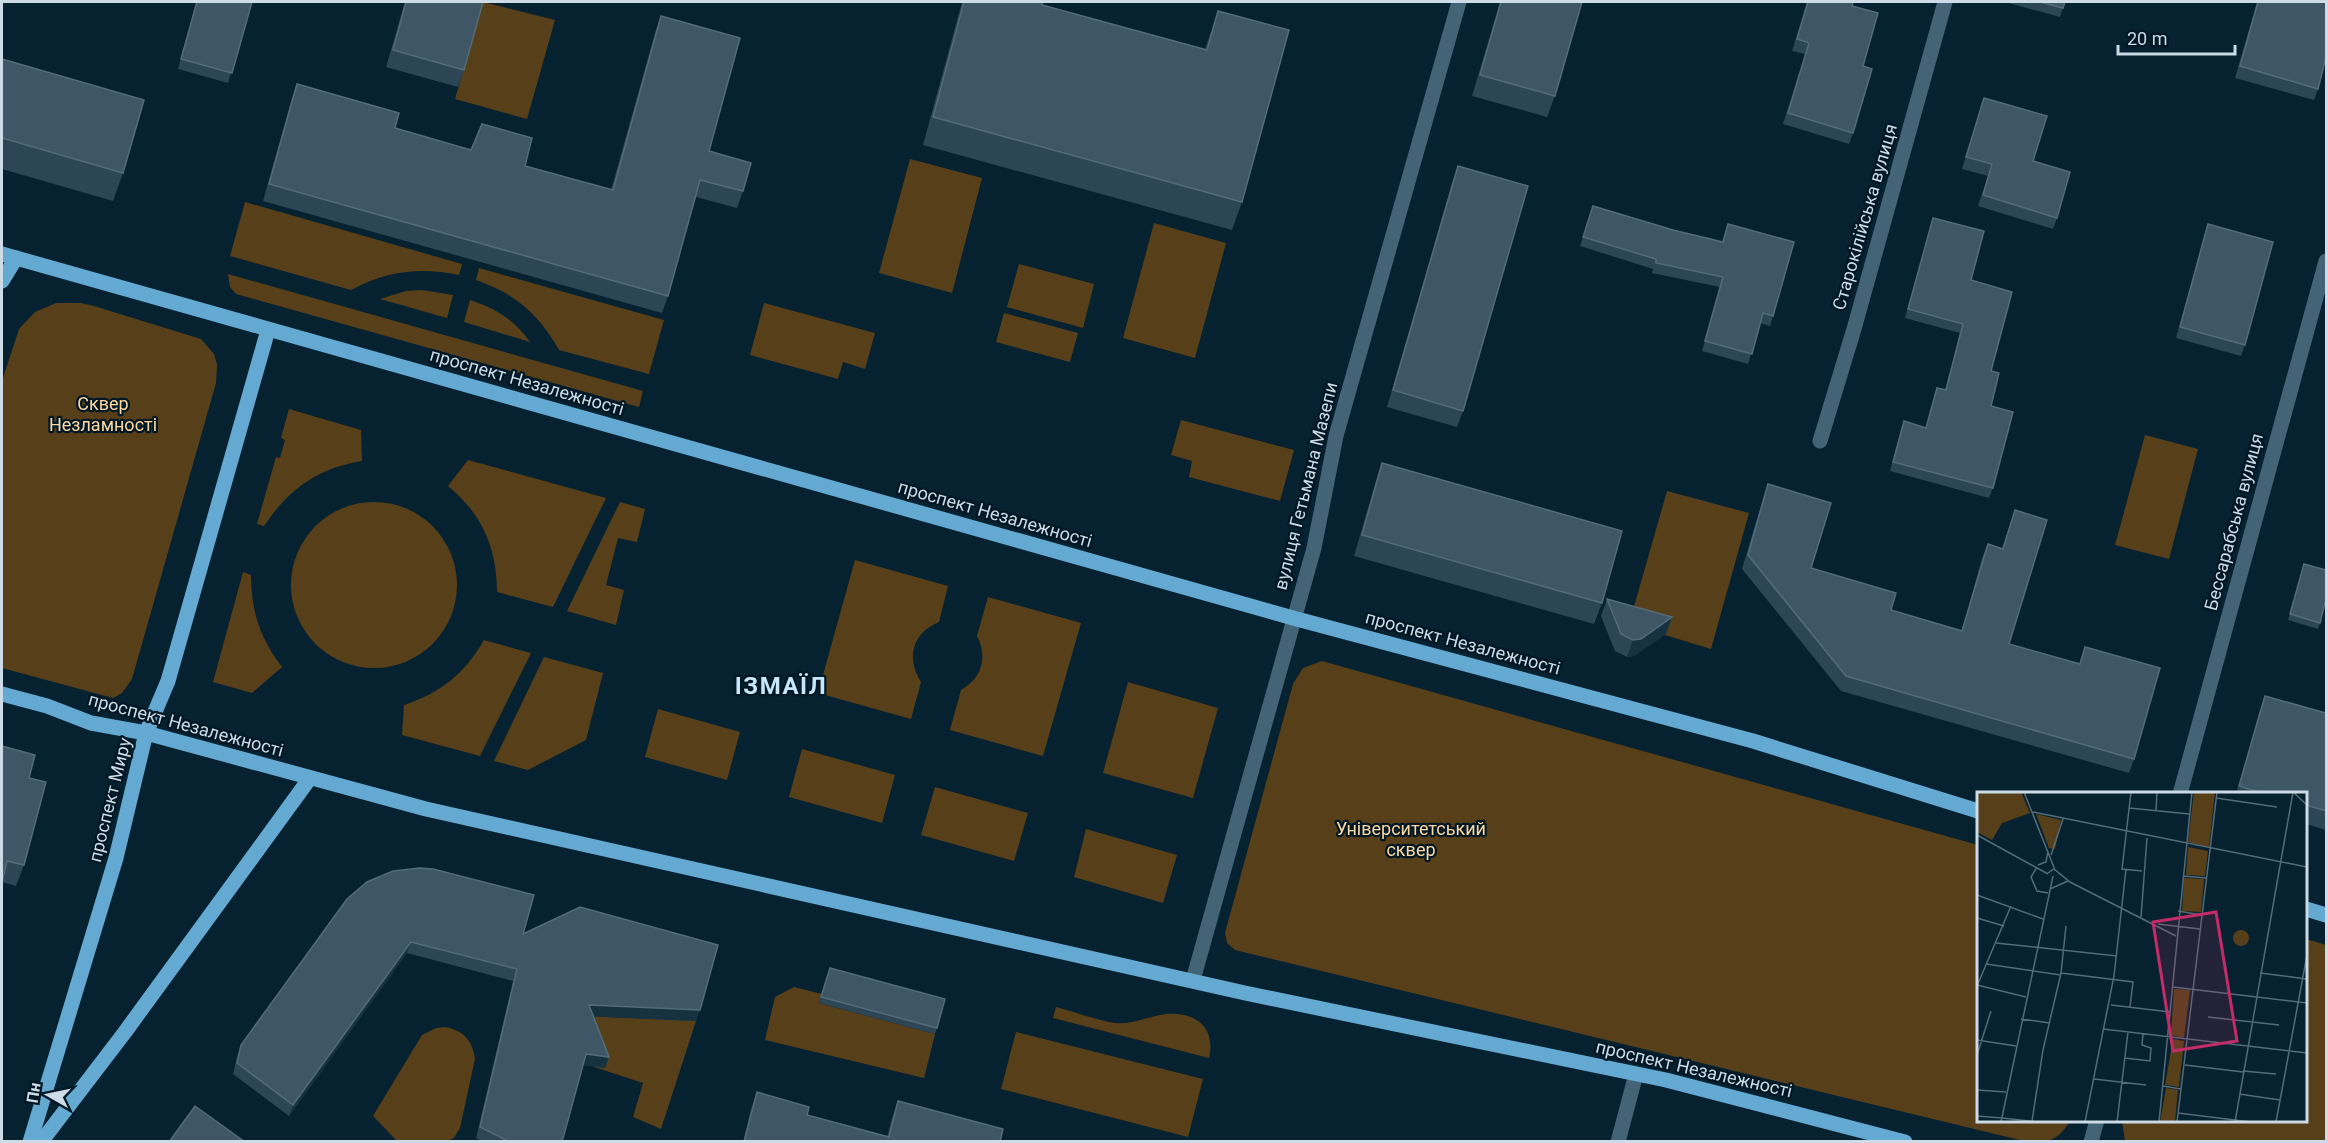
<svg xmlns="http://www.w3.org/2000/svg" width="2328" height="1143" font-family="Roboto,sans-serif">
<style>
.green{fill:#574019}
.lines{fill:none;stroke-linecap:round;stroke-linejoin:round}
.minor{stroke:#436376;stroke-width:15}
.major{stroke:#64a9d1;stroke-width:15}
.wall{fill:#2d4656}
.shaded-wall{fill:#163140}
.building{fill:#3e5665;stroke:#546b79;stroke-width:1.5}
.labels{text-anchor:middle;stroke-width:4.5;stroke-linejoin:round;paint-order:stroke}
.street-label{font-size:18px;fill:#ccdbe5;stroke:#001725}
.park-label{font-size:18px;fill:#fdd8a0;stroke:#001725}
.district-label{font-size:24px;font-weight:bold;letter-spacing:1.5px;fill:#c6e6f9;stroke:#001725}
.inset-road{fill:none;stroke:#556b78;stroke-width:1.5}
.view{fill:#c32c69;fill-opacity:0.15;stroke:#c32c69;stroke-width:3}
.inset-edge{fill:none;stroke:#ccdbe5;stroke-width:3}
</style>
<rect width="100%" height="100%" fill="#06212f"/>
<!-- green -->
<g class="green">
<polygon points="483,2 555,20 527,119 455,99"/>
<polygon points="910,159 982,178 952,293 879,273"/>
<path d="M245,202L462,264L459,275C419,267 387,271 351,290L230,256Z"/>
<polygon points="1154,223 1226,243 1195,358 1123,338"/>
<polygon points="1019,264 1094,284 1083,328 1007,307"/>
<path d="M479,268L664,320L649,374L559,350C539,314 514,293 476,280Z"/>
<polygon points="228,274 643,391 639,407 236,294 230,287"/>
<polygon points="422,290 453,295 447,318 380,299 406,291"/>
<path d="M470,300C495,308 515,320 530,342L464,322Z"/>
<polygon points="56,303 81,303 94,306 201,339 214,354 217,365 216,383 132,679 122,693 113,698 2,668 2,381 19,329 35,312"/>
<polygon points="764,303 875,333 865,369 843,362 838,379 750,355"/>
<polygon points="1004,313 1078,333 1070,362 996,342"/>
<path d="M289,409L361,430L362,461C318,468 289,489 264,526L257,524L276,457L280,458L285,440L281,438Z"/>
<polygon points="1181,420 1294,450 1280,501 1189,477 1192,461 1171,455"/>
<polygon points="2145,435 2198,449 2169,559 2115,545"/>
<path d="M468,460L606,498L553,607L497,592C497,548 482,514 448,486Z"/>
<polygon points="1667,491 1749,513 1711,649 1629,624"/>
<polygon points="620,502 645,509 637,542 618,538 606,585 624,590 616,625 567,611"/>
<circle cx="374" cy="585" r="83"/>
<path d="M855,560L948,586L939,622C912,633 906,658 921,682L911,719L818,693Z"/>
<path d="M243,572L251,575C251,611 260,638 282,667L252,693L213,682Z"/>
<path d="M988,597L1081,623L1043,756L950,730L961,690C982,678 988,657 977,636Z"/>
<path d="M484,640L531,653L480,756L402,735L404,705C441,693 465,673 484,640Z"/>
<polygon points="544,657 603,673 586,740 528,770 494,761"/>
<path d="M1322,661L1978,845V1120L2070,1121L2069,1123C2055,1143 2048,1142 2024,1141L1235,950L1227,943L1225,933L1293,684L1303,668Z"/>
<polygon points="1128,682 1218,708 1193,798 1103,773"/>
<polygon points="658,709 740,732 727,780 645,757"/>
<polygon points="802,749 895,775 882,823 789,797"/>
<polygon points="935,787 1028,813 1014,861 921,835"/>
<polygon points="1086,829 1177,855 1163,903 1074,877"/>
<polygon points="2306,939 2326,945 2326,1141 2125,1141 2122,1121 2306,1120"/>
<polygon points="794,987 822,994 819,1003 935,1034 924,1078 765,1040 775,997"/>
<path d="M1056,1007C1075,1012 1095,1020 1115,1023C1132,1025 1149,1016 1166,1014C1196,1012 1216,1027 1209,1058L1053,1018Z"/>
<polygon points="584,1016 696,1021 661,1129 633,1117 643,1083 594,1067 598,1051"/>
<path d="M445,1027C464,1031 472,1040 475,1059L460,1128L454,1138L447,1141H397L373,1116L422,1035L436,1028Z"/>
<polygon points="1016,1032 1203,1079 1188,1137 1001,1089"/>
</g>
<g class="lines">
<!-- minor -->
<g class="minor">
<polyline points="1820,441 1854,329 1945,2"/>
<polyline points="2180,794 2326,261"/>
<polyline points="1193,980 1314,548 1336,436 1459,2"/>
<polyline points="1618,1142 1636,1074"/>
<polyline points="2091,1142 2097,1120"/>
</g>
<!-- major -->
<g class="major">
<polyline points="2,254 1293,618 1753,741 1978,811"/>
<polyline points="2,281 16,258"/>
<polyline points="2,694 47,706 91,723 146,733 426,809 1245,993 1666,1080 1905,1142"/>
<polyline points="2306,909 2326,915"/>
<polyline points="30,1142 116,858 146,733 168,681 268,330"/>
<polyline points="41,1142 125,1032 310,778"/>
</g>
</g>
<!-- wall -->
<g class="wall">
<polygon points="196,2 252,2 228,83 178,69"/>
<polygon points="405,2 483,2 464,70 458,87 386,67"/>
<polygon points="962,2 1043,2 1042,5 1205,49 1218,11 1242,202 1232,230 923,145"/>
<polygon points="1500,2 1582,2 1555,96 1547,117 1472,96"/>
<polygon points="1807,2 1853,2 1852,6 1863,66 1853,133 1849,144 1783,124 1805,54 1792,51"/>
<polygon points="2005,2 2065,2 2060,17"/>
<polygon points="2257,2 2326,2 2318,89 2314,100 2235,78"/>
<polygon points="661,16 709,151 743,191 737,208 696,197 668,296 662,313 263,201 291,101 297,84 395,128 611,190 655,33"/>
<polygon points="2,59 123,173 113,201 2,169"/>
<polygon points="1984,98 2033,161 2057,218 2053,229 1978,206 1988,176 1962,169"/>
<polygon points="1458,166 1463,411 1457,427 1387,407 1452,183"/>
<polygon points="1593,206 1673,230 1722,242 1728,224 1773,316 1770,326 1760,323 1748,364 1702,351 1720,287 1652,273 1653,269 1580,246"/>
<polygon points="1933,218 1971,280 1991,371 1991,406 1993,488 1989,498 1890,471 1904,421 1926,428 1937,388 1945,390 1960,333 1905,318"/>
<polygon points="2208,224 2245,345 2241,356 2176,338 2204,236"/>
<polygon points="1382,463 1602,603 1594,624 1354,556 1375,484"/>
<polygon points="1768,484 1811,568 1891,610 1962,630 1982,558 1988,544 2002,548 2015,510 2009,644 2079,664 2085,647 2134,759 2129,773 1841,691 1742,569 1763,499"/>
<polygon points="2304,564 2320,623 2318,629 2288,620"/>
<polygon points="1607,599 1672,617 1666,634 1634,656 1627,657 1615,651 1601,616"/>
<polygon points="2265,696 2326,713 2326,830 2306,824 2306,794 2236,794 2259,713"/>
<polygon points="29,778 24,865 16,886 2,882"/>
<polygon points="347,899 523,934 696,1021 594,1016 609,1057 605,1068 583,1065 562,1142 483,1142 476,1138 513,981 407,953 289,1116 233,1074 237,1057 241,1045"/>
<polygon points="828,974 937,1028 935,1034 819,1003"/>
<polygon points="757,1092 807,1115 887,1137 892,1118 898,1101 1000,1142 743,1142 751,1109"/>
</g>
<!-- shaded-wall -->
<g class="shaded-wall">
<polygon points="1672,617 1666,634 1634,656 1627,657 1633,640"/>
<polygon points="411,942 407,953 289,1116 293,1105"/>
<polygon points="589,1005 700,1010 696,1021 585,1016"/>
<polygon points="586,1054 609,1057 605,1068 582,1065"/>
</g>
<!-- building -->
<g class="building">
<polygon points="197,2 252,2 232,73 181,59"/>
<polygon points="406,2 483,2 464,70 393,50"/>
<polygon points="964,2 1043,2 1042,5 1207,50 1218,11 1289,30 1242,202 933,117"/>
<polygon points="1501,2 1582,2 1555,96 1480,75"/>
<polygon points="1808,2 1853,2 1852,6 1878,13 1863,66 1872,69 1853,133 1788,113 1809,43 1797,39"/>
<polygon points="2040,2 2065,2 2063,8"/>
<polygon points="2258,2 2326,2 2326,57 2318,89 2240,66"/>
<polygon points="661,16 740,38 709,151 751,163 743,191 700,180 668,296 269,184 297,84 399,113 395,128 471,150 482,124 532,138 525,166 613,190"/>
<polygon points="2,59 144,100 123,173 2,138"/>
<polygon points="1984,98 2047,116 2033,161 2070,172 2057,218 1983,195 1992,164 1966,157"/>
<polygon points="1458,166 1528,186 1463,411 1393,390"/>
<polygon points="1593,206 1673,230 1723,242 1728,224 1794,242 1773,316 1763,313 1752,354 1705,341 1723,277 1656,263 1656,259 1583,237"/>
<polygon points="1933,218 1984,231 1971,280 2012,292 1991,371 1999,373 1991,406 2013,412 1993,488 1893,462 1904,421 1926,428 1937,388 1946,390 1963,324 1908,309"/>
<polygon points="2208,224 2273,242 2245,345 2180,327"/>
<polygon points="1382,463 1622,531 1602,603 1362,535"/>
<polygon points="1768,484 1831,503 1811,568 1896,593 1891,610 1962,631 1988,544 2003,549 2015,510 2047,520 2009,644 2080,664 2085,647 2160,668 2134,759 1846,676 1748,555"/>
<polygon points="2304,564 2326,570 2326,599 2320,623 2290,614"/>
<polygon points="1607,599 1672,617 1641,639 1633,640 1621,634"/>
<polygon points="2265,696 2326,713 2326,811 2306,805 2306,794 2265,794 2239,786"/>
<polygon points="2,746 35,755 29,778 46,782 24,865 7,861 2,882"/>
<polygon points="420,868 433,869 534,895 523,934 580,907 718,945 700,1010 589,1005 609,1057 586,1054 562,1142 510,1142 480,1127 517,969 411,942 293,1105 237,1063 241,1045 347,899 367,882 393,871"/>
<polygon points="830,968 945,999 937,1028 821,997"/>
<polygon points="757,1092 809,1107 807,1115 889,1137 898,1101 1003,1129 1000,1142 744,1142"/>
<polygon points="195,1106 245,1142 169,1142"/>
</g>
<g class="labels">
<!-- street labels -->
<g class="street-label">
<text transform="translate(1865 217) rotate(-74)" y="6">Старокілійська вулиця</text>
<text transform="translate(527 382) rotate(16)" y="6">проспект Незалежності</text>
<text transform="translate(1306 486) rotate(-76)" y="6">вулиця Гетьмана Мазепи</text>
<text transform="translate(995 514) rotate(16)" y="6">проспект Незалежності</text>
<text transform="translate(2234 522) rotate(-75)" y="6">Бессарабська вулиця</text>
<text transform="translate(1463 643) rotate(15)" y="6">проспект Незалежності</text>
<text transform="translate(186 725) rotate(15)" y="6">проспект Незалежності</text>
<text transform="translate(110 800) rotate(-76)" y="6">проспект Миру</text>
<text transform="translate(1694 1069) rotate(13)" y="6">проспект Незалежності</text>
</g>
<!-- park labels -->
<g class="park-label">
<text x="103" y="410">Сквер<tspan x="103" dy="21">Незламності</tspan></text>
<text x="1411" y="835">Університетський<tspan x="1411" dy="21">сквер</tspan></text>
</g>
<!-- district labels -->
<g class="district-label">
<text x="781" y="694">ІЗМАЇЛ</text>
</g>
</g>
<!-- overview -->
<g transform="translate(1977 792)">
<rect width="330" height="330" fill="#06212f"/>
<path d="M0,0H44L53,21L25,31L15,48L0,40ZM217,0H238L232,55L211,50ZM59,22L84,28L78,57L72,56ZM211,55L231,59L228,84L209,83ZM207,86L227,87L224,120L205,119ZM256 146a8 8 0 1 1 16 0a8 8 0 1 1-16 0ZM197,197L213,198L207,246L194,243ZM196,247L207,249L202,295L188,293ZM189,296L201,298L198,330H183Z" fill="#574019"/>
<path class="inset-road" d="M47,0L78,78M154,0L145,77L165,79M316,0L330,13M239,6L300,15M152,16L212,22M179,19L180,0M56,20L330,75M0,43L71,82M74,63L86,27M61,73L69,70L71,59M60,75L54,85L60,99L71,101M71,81L77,77L93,90L199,144M206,84L229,86M73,97L91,89M0,103L66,127M201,119L225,123M164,125L170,46M0,126L27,134M181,132L223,137M19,151L140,164M9,172L84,183M84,181L156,190L153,215M283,181L330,187M0,193L49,205M0,194L34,114M196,195L330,211M134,213L193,220M231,225L302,233M44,227L73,231M126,237L330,261M0,248L39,254M0,263L14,219M148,266L173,269L174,256L165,253L166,242M208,273L266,280M266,279L299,282M117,287L169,293M186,294L204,297M0,298L29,300M262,302L303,308M201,321L274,330M0,324L25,326M25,326L61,330M55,329L66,258L84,181L89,134M24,330L76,84M108,330L137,184L149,77M140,330L151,240M182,330L215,0M200,330L240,0M258,330L316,0M299,330L330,163"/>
<path class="view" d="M239,120L260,249L196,259L176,130Z"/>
<rect width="330" height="330" class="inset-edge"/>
</g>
<!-- border -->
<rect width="2328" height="1143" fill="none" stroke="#ccdbe5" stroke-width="6"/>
<!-- north arrow -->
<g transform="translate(48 1095) rotate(279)" stroke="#001725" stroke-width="4.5" paint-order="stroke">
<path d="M0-4.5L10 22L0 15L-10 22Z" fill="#ccdbe5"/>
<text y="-9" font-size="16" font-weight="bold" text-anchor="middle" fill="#ccdbe5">Пн</text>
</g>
<!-- scale -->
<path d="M2118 45v9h117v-9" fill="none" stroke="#ccdbe5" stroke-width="3"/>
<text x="2127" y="45" font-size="18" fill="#ccdbe5" stroke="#001725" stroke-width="4.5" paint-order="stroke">20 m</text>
</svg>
